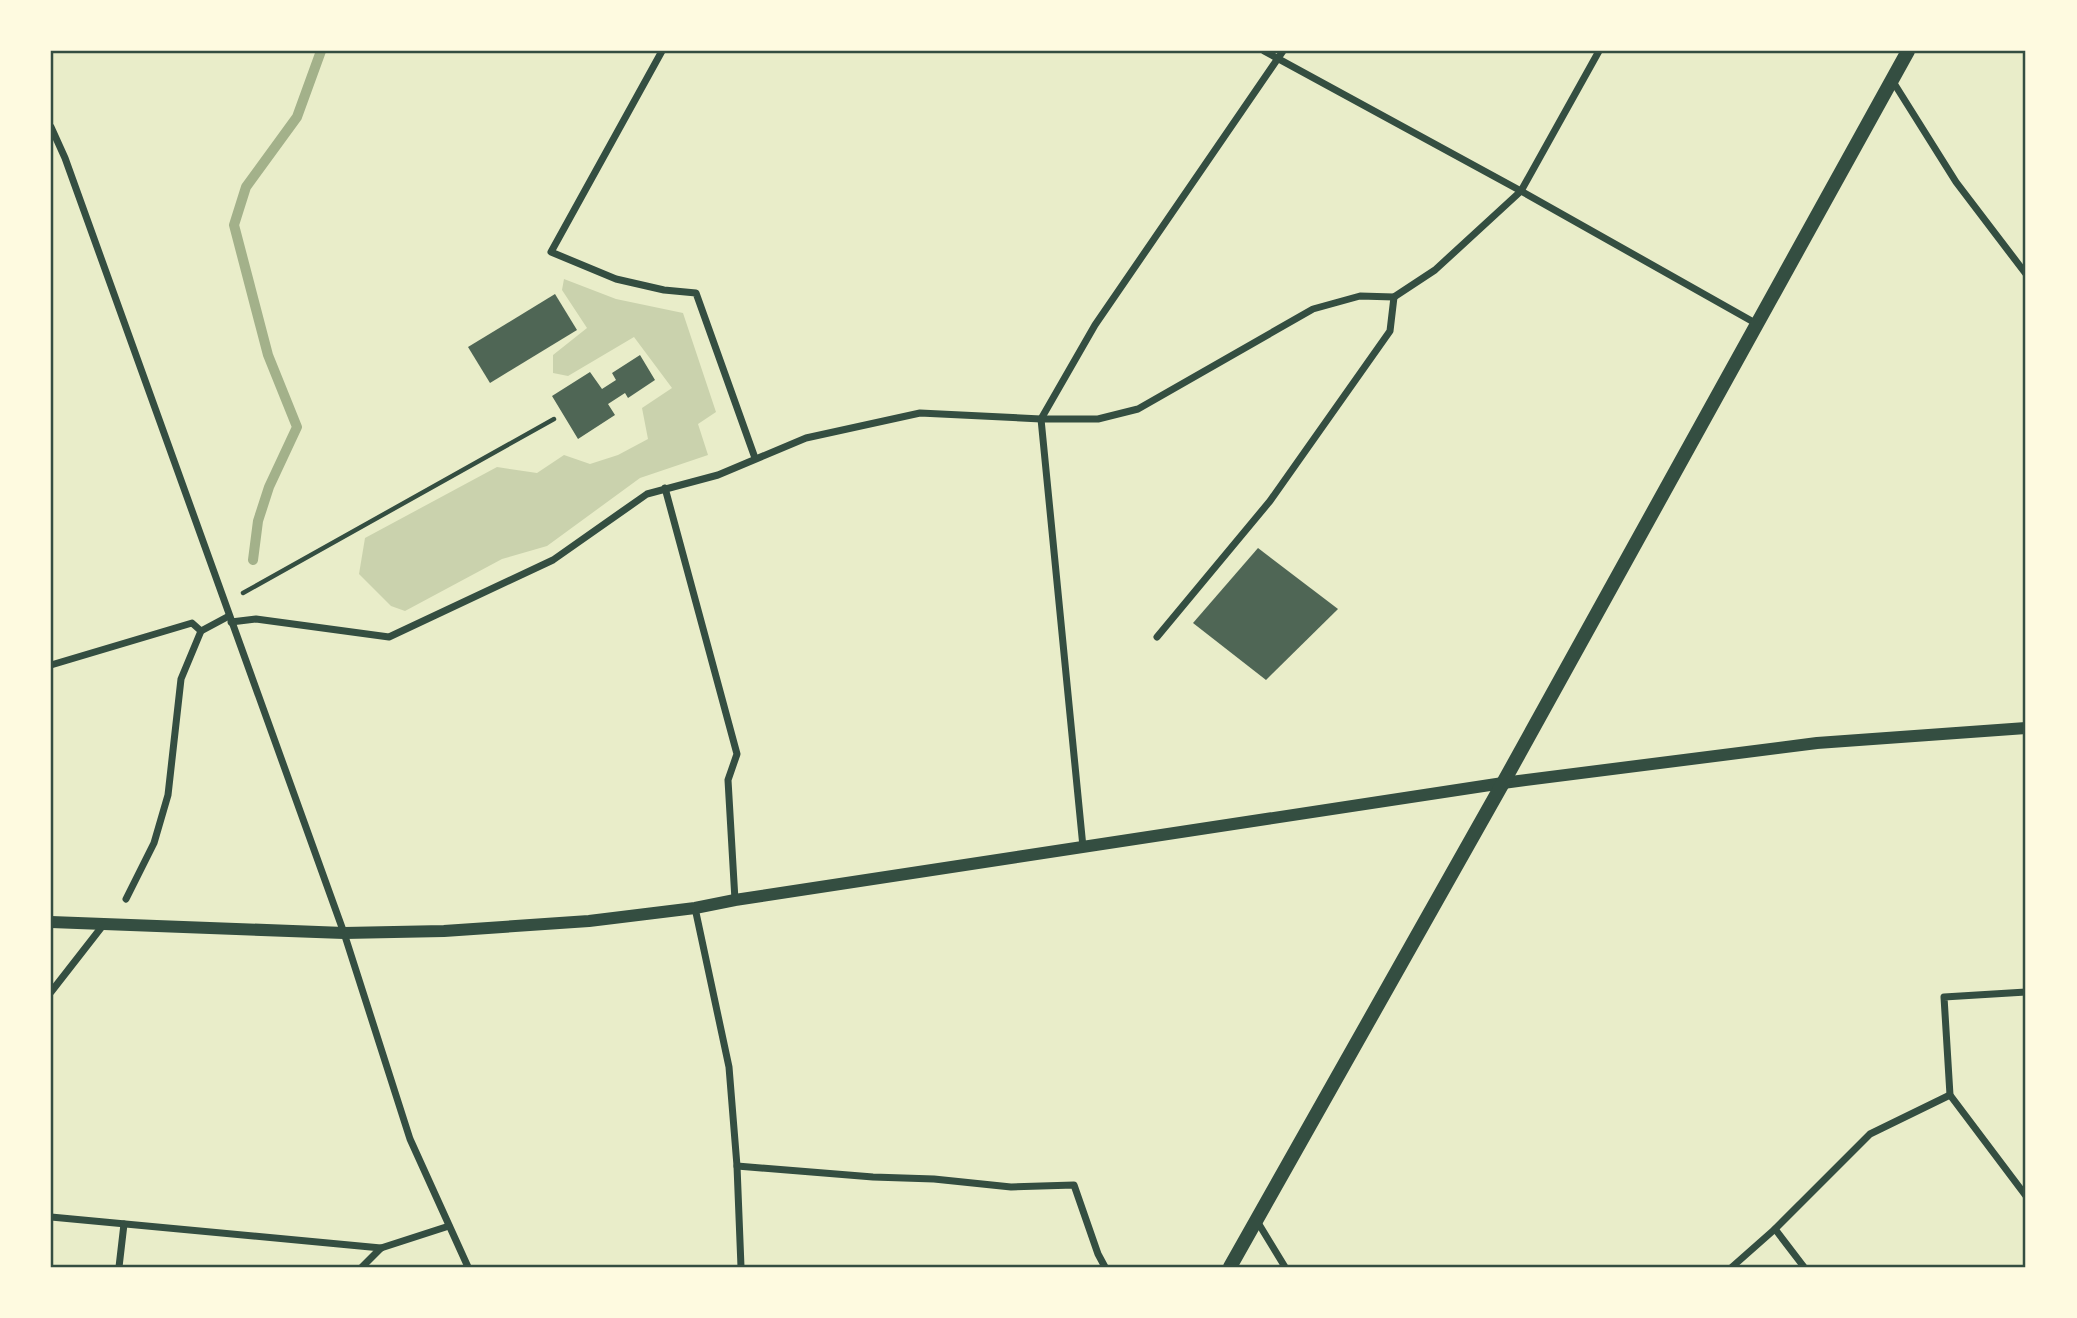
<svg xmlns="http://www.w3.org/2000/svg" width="2077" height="1318" font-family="'Noto Sans',sans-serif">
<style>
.green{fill:#cad2ad}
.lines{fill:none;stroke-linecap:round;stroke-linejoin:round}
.stream{stroke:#a3b18a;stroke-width:10}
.building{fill:#4f6655}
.path{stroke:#344e41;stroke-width:4.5}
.minor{stroke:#344e41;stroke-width:7}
.tertiary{stroke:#344e41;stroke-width:12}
.secondary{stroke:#344e41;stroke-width:14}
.neatline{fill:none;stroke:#344e41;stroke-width:2.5}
</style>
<rect width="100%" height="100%" fill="#e9edc9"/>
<!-- green -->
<polygon class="green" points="564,279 616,299 683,313 716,412 698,424 708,455 640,478 547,546 502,559 405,611 391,606 359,574 365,538 497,467 537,473 564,455 590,464 618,455 648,439 642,408 672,388 634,337 568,376 553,373 553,355 587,328 562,290"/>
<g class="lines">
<!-- stream -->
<polyline class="stream" points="253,560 258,521 269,487 297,427 268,355 234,225 246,187 297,117 321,51"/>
</g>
<!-- building -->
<g class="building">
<polygon points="555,294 577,330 490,383 468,347"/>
<polygon points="640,355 655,380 628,398 625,393 608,404 615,415 578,439 552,396 590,372 602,389 616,380 612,373"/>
<polygon points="1258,548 1338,609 1266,680 1193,623"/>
</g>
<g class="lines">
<!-- path -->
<polyline class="path" points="243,593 554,419"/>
<!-- minor -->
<g class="minor">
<polyline points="662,51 551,252 616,279 664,290 696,293 755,458"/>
<polyline points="1264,51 1521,191 1757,324"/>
<polyline points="1892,80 1956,182 2026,274"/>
<polyline points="51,127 65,158 344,933 410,1139 468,1267"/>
<polyline points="665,488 737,754 728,780 735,900"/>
<polyline points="231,622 256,619 389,637 553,560 647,494 718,475 806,438 920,413 1041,419 1098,419 1138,409 1313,309 1360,296 1394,297 1435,270 1521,191 1599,51"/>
<polyline points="1157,637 1270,501 1390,331 1394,297"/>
<polyline points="51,665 192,623 201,631"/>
<polyline points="1083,847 1041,419 1095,325 1283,51"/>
<polyline points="126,899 154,843 168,795 181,679 201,631 229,616"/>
<polyline points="695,908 729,1067 737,1166 741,1267"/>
<polyline points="51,992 104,924"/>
<polyline points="2026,992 1944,997 1950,1095 2026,1196"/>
<polyline points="737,1166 873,1177 934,1179 1011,1187 1074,1185 1098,1254 1105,1267"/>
<polyline points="51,1217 381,1248"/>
<polyline points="1257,1221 1285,1267"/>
<polyline points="1775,1229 1804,1267"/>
<polyline points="119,1267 124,1224"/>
<polyline points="362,1267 381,1248 449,1226"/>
<polyline points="1732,1267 1775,1229 1870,1134 1950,1095"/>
</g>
<!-- tertiary -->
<polyline class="tertiary" points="51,922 344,933 444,931 589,921 695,908 735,900 1503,783 1817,743 2026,728"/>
<!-- secondary -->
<polyline class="secondary" points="1230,1267 1503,783 1908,51"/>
</g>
<!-- border -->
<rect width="2077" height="1318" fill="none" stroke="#fefae0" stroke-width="105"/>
<rect x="52" y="52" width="1972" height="1214" class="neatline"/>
</svg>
